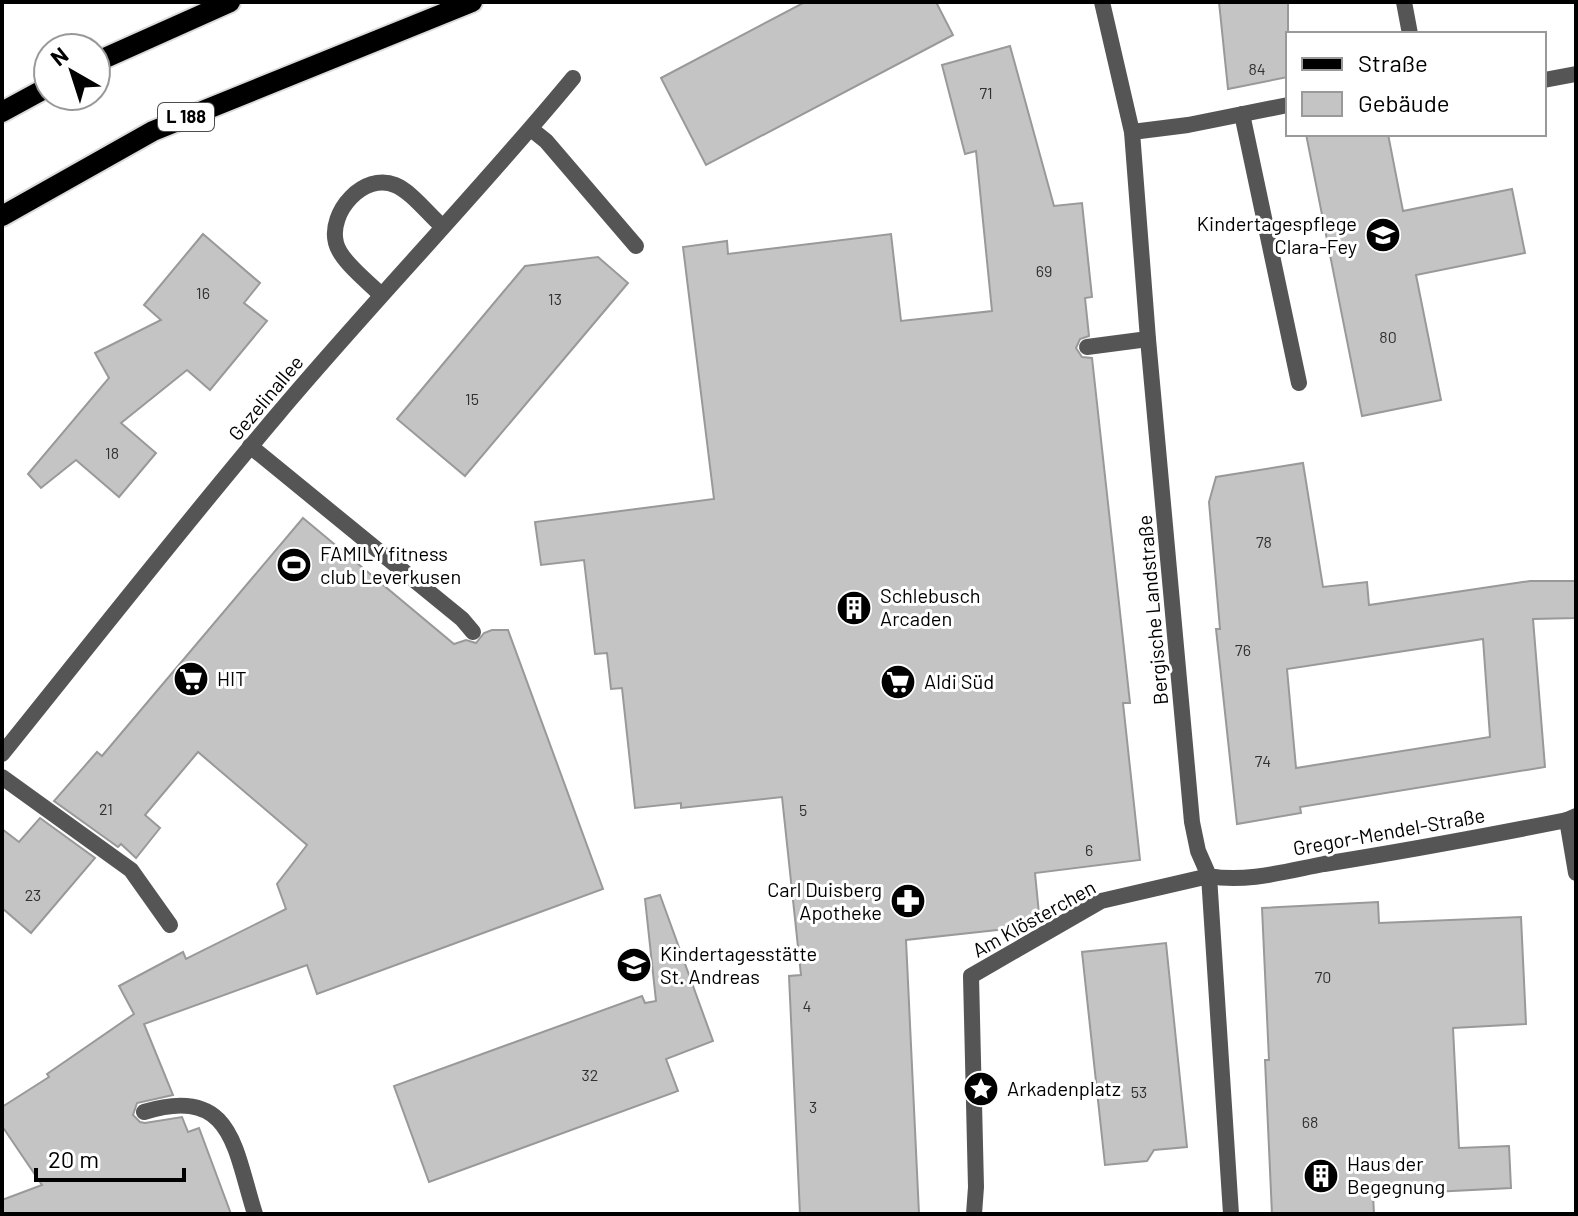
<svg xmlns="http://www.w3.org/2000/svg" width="1578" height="1216" font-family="Barlow,sans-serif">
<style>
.building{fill:#c4c4c4;stroke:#999;stroke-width:2;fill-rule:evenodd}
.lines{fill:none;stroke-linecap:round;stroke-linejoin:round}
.primary-casing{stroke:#dbdbdb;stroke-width:24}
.service{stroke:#555;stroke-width:16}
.pedestrian{stroke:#555;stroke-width:16}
.minor{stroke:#555;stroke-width:16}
.primary{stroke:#000;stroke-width:20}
.labels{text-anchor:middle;stroke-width:6;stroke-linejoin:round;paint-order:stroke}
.number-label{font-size:16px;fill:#313131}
.shield{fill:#fff;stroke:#4c4c4c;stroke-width:2}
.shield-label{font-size:18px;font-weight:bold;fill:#000}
.poi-label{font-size:20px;fill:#000;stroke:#fff;text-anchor:start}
.street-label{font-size:20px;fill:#000;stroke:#fff}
</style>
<rect width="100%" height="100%" fill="#fff"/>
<!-- building -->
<g class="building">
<polygon points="805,2 936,2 953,35 706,165 661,78"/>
<polygon points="1219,2 1288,2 1288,77 1228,89"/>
<polygon points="1010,46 1054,206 1082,203 1092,297 1085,298 1089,336 1080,339 1076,348 1082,357 1092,358 1130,703 1123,703 1140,860 1035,873 1040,924 1035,926 906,940 919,1214 800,1214 789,976 801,975 782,797 681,808 681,803 635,808 622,688 611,689 607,653 595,654 584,560 541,565 535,522 714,499 683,247 727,241 728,254 891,234 901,321 992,311 976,151 965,154 942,65"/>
<polygon points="1306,134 1388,134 1403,211 1512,189 1525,253 1416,275 1441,400 1362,416"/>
<polygon points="203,234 260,283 244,303 267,321 210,390 187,370 121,423 156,453 119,497 76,460 41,488 28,474 109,378 95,353 161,320 144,305"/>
<polygon points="598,257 628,283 465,476 397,419 525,266"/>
<path d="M1303,463L1323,587L1367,582L1369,605L1530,581H1576V618L1533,619L1545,767L1300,807L1301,813L1237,824L1216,629H1220L1209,502L1216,477ZM1483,639L1490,737L1296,768L1287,669Z"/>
<polygon points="303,518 454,644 466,640 476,643 484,633 492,630 508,630 603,889 317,994 307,965 144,1024 173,1095 137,1103 133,1115 140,1122 145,1123 182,1117 188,1132 199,1128 231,1214 2,1214 2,1200 42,1185 2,1126 2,1107 49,1077 47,1074 134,1014 119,986 183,952 186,959 286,909 277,884 307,845 198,752 145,815 160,828 136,858 121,844 118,847 54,801 97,752 102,756"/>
<polygon points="40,818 95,858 31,933 2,908 2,829 19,842"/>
<polygon points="660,895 713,1041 666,1059 678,1091 429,1182 394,1086 642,996 645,1003 656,1001 645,899"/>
<polygon points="1378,902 1379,923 1521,917 1526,1024 1453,1028 1459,1148 1509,1146 1511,1188 1373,1195 1374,1214 1272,1214 1265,1060 1269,1060 1262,908"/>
<polygon points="1166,943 1187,1147 1154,1150 1147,1161 1105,1165 1082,952"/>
</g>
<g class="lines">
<defs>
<g id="primary">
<polyline points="96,62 230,2"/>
<polyline points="2,112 48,87"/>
<polyline points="2,216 153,131 472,2"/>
</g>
</defs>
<!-- primary casing -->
<use href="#primary" class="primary-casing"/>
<!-- service -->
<g class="service">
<polyline points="1404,2 1410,34"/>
<polyline points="1544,80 1576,74"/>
<polyline points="1242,114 1299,383"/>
<polyline points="531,129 546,141 636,246"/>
<polyline points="1132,132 1188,125 1288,105"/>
<path d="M380,294C368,282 340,260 336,243C328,212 364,172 395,185C412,192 428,214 442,226"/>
<polyline points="1087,347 1148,339"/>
<polyline points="250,446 462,619 473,632"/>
<polyline points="2,777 131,870 170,925"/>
<polyline points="1567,820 1576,873"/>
<path d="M144,1112C233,1085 234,1148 255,1214"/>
</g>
<!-- pedestrian -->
<polyline class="pedestrian" points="974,1214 976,1187 971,976 1101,901 1209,876 1231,1214"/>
<!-- minor -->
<g class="minor">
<path d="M1102,2L1132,132L1148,339L1192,822L1198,851L1209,876C1246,883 1287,871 1324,864C1405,851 1486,836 1567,820L1576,816"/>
<path d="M2,754C93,641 183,526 277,415C373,301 478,193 573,78"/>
</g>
<!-- primary -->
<use href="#primary" class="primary"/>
</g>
<!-- icons -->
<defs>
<symbol id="school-disc" viewBox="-11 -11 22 22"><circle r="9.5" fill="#000" stroke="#fff"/><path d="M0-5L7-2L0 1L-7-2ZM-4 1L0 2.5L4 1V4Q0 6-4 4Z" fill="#fff"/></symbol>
<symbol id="stadium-disc" viewBox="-11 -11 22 22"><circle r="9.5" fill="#000" stroke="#fff"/><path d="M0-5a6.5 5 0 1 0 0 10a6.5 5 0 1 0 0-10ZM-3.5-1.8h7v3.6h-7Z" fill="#fff"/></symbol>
<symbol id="building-disc" viewBox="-11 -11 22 22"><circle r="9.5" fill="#000" stroke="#fff"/><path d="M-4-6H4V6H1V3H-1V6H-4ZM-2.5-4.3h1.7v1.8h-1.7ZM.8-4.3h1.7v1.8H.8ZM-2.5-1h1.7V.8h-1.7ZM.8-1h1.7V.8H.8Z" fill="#fff"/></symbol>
<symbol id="supermarket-disc" viewBox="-11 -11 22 22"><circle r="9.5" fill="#000" stroke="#fff"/><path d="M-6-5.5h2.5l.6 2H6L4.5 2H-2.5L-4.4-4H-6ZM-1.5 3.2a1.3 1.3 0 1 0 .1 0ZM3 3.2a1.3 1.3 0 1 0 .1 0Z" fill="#fff"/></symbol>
<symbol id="pharmacy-disc" viewBox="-11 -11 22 22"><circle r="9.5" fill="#000" stroke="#fff"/><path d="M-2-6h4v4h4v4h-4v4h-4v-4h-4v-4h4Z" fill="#fff"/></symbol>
<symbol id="sight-disc" viewBox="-11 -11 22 22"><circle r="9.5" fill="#000" stroke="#fff"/><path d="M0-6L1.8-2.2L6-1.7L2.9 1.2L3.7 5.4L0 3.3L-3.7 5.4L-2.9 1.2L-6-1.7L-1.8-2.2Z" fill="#fff"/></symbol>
</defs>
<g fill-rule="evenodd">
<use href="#school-disc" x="1363" y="215" width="40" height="40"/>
<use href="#stadium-disc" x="274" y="545" width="40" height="40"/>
<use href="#building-disc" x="834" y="588" width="40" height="40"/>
<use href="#supermarket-disc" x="171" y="659" width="40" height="40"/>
<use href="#supermarket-disc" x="878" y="662" width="40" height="40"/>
<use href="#pharmacy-disc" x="888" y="881" width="40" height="40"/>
<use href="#school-disc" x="614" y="945" width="40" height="40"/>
<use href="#sight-disc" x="961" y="1069" width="40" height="40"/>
<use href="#building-disc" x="1301" y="1156" width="40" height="40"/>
</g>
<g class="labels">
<!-- number labels -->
<g class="number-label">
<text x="1257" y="75">84</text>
<text x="986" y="99">71</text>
<text x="1044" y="277">69</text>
<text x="203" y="299">16</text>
<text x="555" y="305">13</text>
<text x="1388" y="343">80</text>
<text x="472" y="405">15</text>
<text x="112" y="459">18</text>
<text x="1264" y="548">78</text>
<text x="1243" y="656">76</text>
<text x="1263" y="767">74</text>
<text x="106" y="815">21</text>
<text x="803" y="816">5</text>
<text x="1089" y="856">6</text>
<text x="33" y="901">23</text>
<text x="1323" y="983">70</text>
<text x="807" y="1012">4</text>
<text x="590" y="1081">32</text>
<text x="1139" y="1098">53</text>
<text x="813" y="1113">3</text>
<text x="1310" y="1128">68</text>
</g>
<!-- shield labels -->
<rect class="shield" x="158" y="103" width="56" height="28" rx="6"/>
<g class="shield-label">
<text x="186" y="123">L 188</text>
</g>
<!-- poi labels -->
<g class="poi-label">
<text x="1357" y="231" text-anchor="end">Kindertagespflege<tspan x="1357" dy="23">Clara-Fey</tspan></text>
<text x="320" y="561">FAMILY fitness<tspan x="320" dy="23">club Leverkusen</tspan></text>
<text x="880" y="603">Schlebusch<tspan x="880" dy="23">Arcaden</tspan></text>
<text x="217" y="686">HIT</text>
<text x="924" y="689">Aldi Süd</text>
<text x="882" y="897" text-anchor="end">Carl Duisberg<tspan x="882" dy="23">Apotheke</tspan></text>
<text x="660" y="961">Kindertagesstätte<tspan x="660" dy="23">St. Andreas</tspan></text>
<text x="1007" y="1096">Arkadenplatz</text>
<text x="1347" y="1171">Haus der<tspan x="1347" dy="23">Begegnung</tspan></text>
</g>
<!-- street labels -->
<g class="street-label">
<text transform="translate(266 398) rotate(-50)" y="7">Gezelinallee</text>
<text transform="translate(1153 610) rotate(-95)" y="7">Bergische Landstraße</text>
<text transform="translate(1389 832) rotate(-10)" y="7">Gregor-Mendel-Straße</text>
<text transform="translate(1034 919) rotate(-29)" y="7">Am Klösterchen</text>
</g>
</g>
<!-- border -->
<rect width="1578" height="1216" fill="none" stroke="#000000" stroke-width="8"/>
<!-- legend -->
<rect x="1286" y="32" width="260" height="104" fill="#ffffff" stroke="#999999" stroke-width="2"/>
<rect x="1302" y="58" width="40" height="12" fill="#000000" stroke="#999999" stroke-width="2"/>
<text x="1358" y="72" font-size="24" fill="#000000">Straße</text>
<rect x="1302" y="92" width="40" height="24" fill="#c4c4c4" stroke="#999999" stroke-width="2"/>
<text x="1358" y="112" font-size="24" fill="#000000">Gebäude</text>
<!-- north arrow -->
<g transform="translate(72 72) rotate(321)"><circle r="38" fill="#ffffff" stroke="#999999" stroke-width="2"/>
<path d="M0-6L14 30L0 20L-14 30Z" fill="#000000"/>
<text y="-12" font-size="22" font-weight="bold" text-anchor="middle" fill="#000000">N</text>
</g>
<!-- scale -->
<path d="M36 1168v12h148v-12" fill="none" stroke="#000000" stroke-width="4"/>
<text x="48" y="1168" font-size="24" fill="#000000" stroke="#ffffff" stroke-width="6" paint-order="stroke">20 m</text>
</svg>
